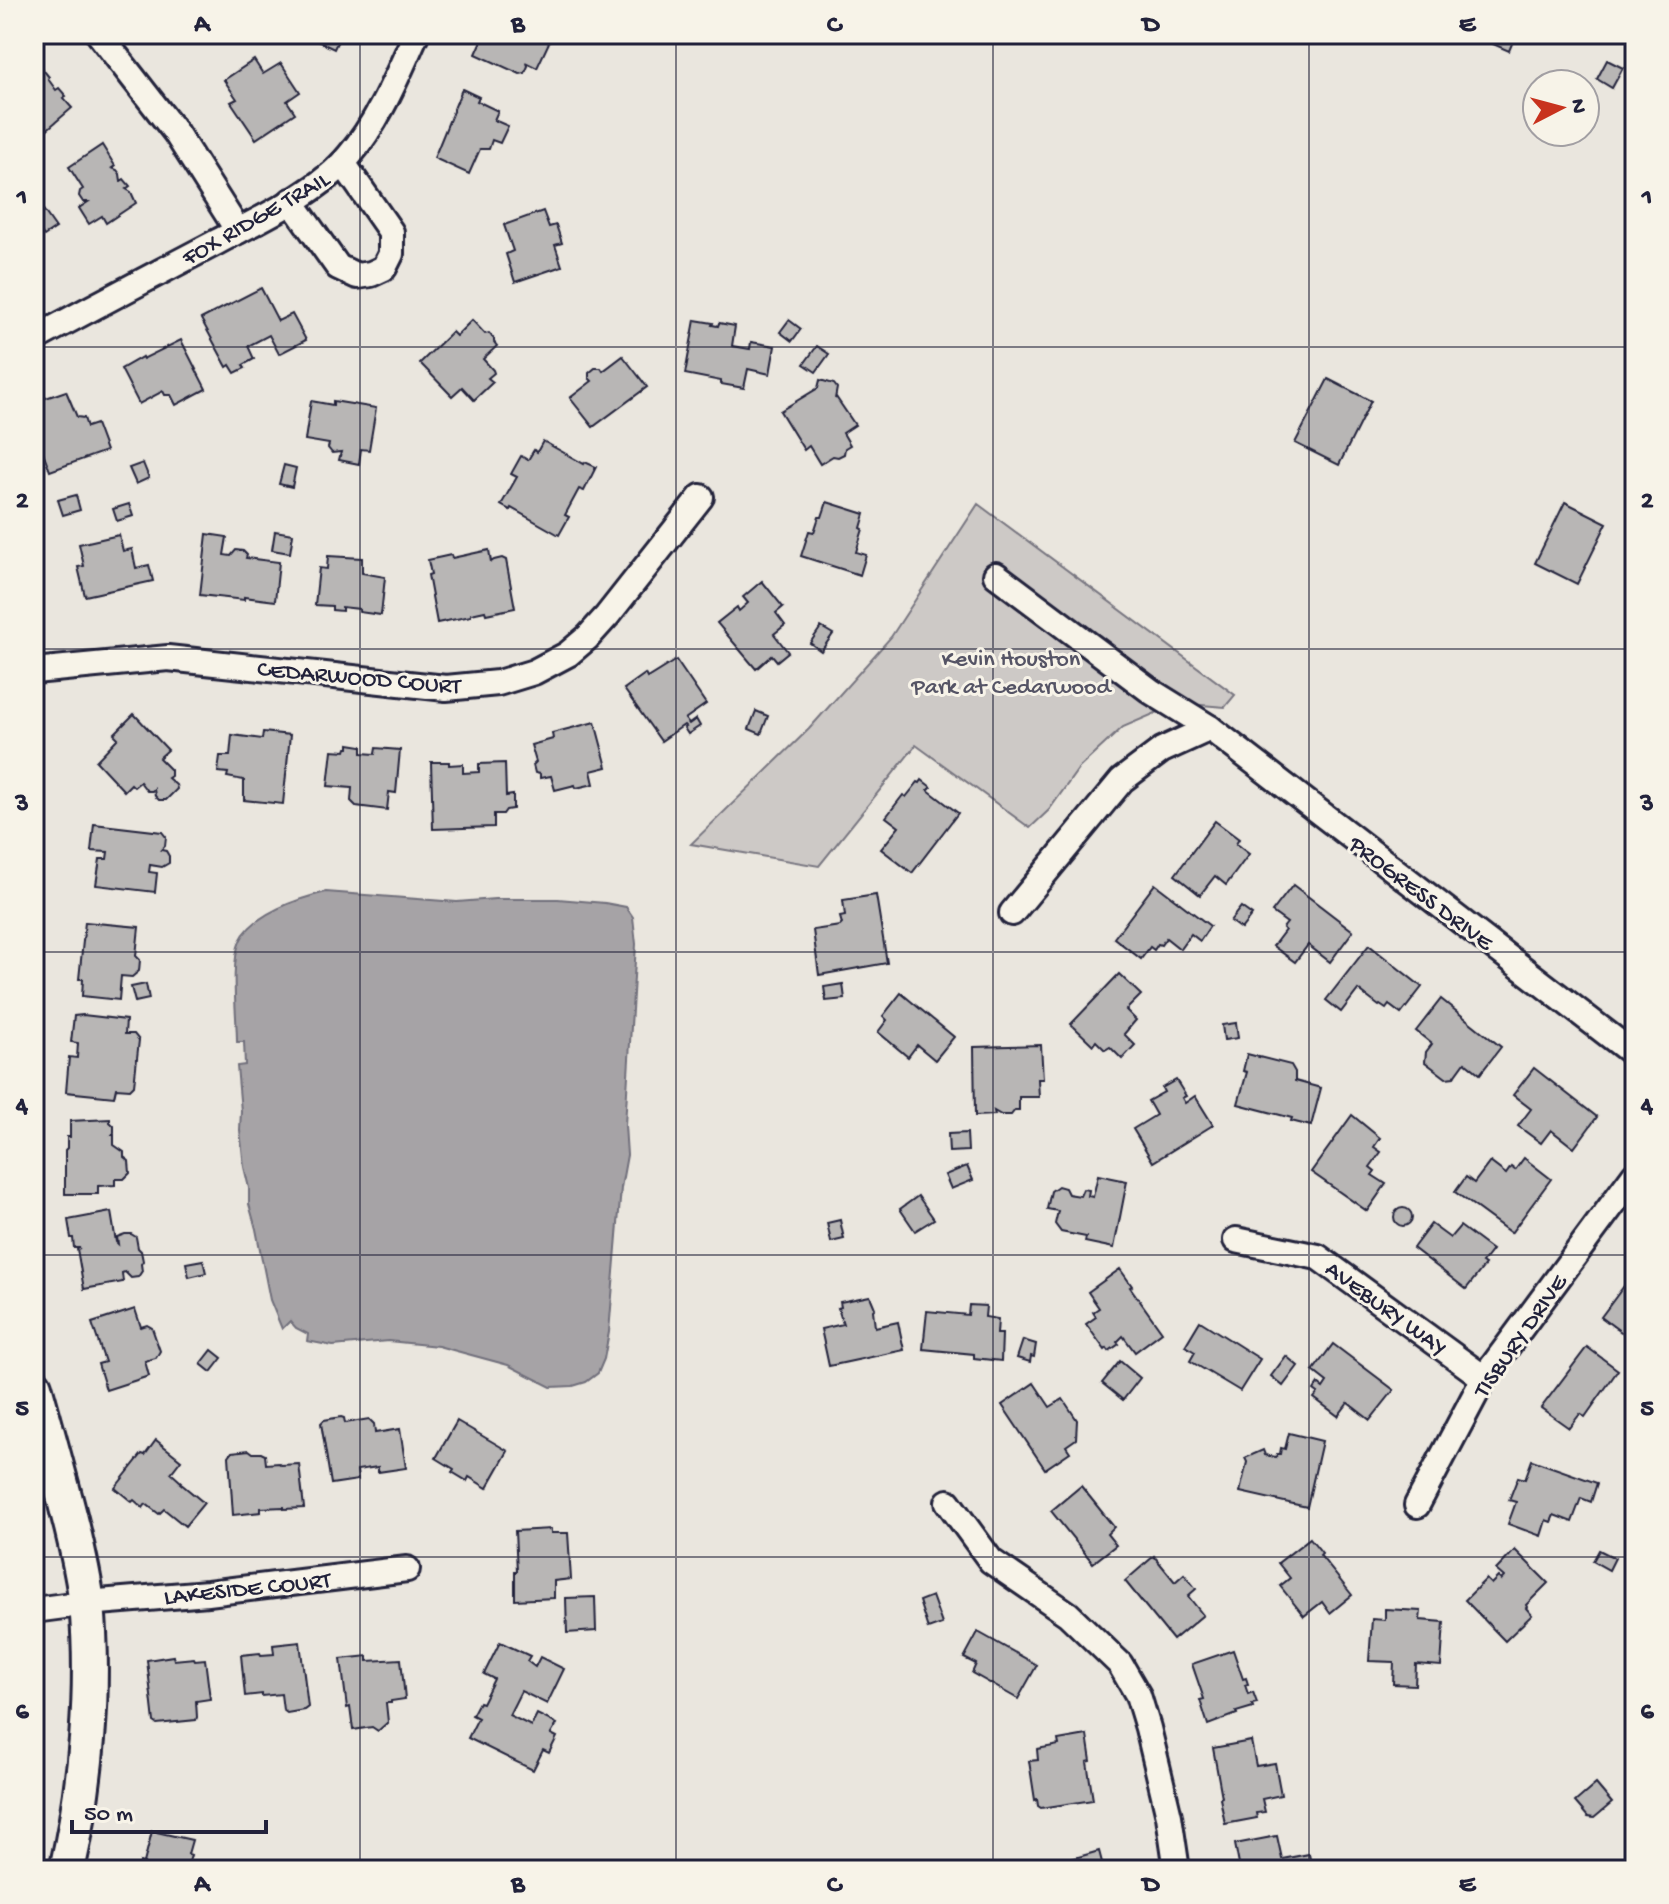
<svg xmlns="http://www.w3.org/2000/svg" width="1669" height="1904" font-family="'Gochi Hand',sans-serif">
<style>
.green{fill:#cdc9c6;stroke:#787680;stroke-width:2}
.water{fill:#a6a3a6;stroke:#716f7b;stroke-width:2}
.building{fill:#b8b6b5;stroke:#22223b;stroke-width:2}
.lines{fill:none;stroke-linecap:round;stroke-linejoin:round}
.street-casing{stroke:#22223b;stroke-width:30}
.secondary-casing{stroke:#22223b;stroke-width:40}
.street{stroke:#f7f3e8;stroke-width:24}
.secondary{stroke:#f7f3e8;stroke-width:34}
.grid{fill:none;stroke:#22223b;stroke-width:2;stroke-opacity:0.55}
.labels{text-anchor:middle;stroke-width:6;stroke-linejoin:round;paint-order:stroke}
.street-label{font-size:24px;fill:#22223b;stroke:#f7f3e8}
.park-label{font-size:24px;fill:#555465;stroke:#f7f3e8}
.neatline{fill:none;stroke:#22223b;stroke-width:3}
.grid-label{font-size:26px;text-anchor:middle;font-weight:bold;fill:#22223b}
</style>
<rect width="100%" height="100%" fill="#eae6de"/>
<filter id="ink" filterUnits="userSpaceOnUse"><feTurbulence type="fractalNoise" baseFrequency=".0125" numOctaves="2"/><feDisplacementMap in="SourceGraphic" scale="16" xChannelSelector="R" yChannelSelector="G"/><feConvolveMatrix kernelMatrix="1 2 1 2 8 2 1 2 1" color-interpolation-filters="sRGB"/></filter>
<g filter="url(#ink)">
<!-- green -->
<polygon class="green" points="978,504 1235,695 1225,707 1189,704 1165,709 1123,727 1079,768 1049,810 1030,828 916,745 819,866 691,844 809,729 891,637"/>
<!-- water -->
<path class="water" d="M326,892L457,902L495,899H558L605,903L626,907L633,917L636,944L625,1125L627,1155L621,1188L609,1332L604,1359L598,1373L586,1382L573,1386L551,1387L508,1365L438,1346L388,1341L333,1346L307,1341L308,1334L296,1328L290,1321L282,1329L270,1300L256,1229L249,1204V1188L244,1167L240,1130L241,1111L237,1066L245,1065L244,1042H237C237,1016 230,964 240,941C252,914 300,898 326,892Z"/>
<!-- building -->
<g class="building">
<polygon points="303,34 341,34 334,49"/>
<polygon points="485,34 553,34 537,68 527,63 528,66 525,73 520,74 476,54"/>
<polygon points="1497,34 1516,34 1509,51 1493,44"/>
<polygon points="34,59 49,77 48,79 56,90 59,88 66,96 63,98 72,108 44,132 34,119"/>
<polygon points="254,60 263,74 281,63 300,92 287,101 295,113 256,139 231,102 237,99 224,80"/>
<polygon points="1607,60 1623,68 1612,88 1597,79"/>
<polygon points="462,89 479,97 477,101 498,111 494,120 508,126 500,143 492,140 489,149 480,149 469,174 434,158"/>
<polygon points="102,145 115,166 112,168 117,170 120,174 121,181 124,179 130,186 126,189 131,192 136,203 106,223 102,216 89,224 79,208 88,202 83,202 79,196 80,191 83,189 69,167"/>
<polygon points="42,208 56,228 44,236 34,222 34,213"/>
<polygon points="543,211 549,227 556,225 562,243 555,245 562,266 515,282 506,254 513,251 504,225"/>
<polygon points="261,288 278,321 292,314 306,340 279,354 269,335 248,346 254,359 243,365 245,368 235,373 230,365 227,367 201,319"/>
<polygon points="472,320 485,334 489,333 494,339 494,342 497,346 483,359 493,370 494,373 488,378 493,382 474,400 462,387 452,396 420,363 452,332 456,336"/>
<polygon points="695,320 713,323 712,325 718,326 719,323 735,326 732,346 750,349 751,342 775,346 770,374 748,369 744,388 721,384 721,381 685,374"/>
<polygon points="789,320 801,329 792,341 780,332"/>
<polygon points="181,340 206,389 176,405 171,395 165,395 163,391 139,404 121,369 142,357 143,359"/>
<polygon points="817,346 829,354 816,372 804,364"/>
<polygon points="623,356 647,387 593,427 570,398 592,381 589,378 589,373 595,368 601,368 603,371"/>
<polygon points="1328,379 1371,401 1339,465 1295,443"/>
<polygon points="820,380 834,384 837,388 835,399 836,397 855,425 843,433 850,445 845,448 844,454 838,457 833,456 820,464 809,446 804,450 780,411 818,388"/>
<polygon points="66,391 77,417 84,418 87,427 96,424 106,451 50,471 35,430 38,429 34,418 34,402"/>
<polygon points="311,401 333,405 333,401 376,408 369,450 361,449 359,464 339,460 341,452 332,453 328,448 329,444 305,440"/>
<polygon points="543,441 584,464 585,462 596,467 584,491 579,489 565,515 569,517 559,535 511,508 510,510 501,505 517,477 511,474 521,456 528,460 534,450 537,452"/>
<polygon points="143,463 149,478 136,484 129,468"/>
<polygon points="284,465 296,468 292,487 279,484"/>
<polygon points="76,495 80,510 63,515 58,500"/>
<polygon points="827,502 865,514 861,528 863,529 856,552 866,555 860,575 801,556 809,531 814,532 819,517 822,517"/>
<polygon points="1565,502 1607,523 1577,584 1535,563"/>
<polygon points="129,504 133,516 117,521 113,509"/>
<polygon points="275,531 293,534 290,553 272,550"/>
<polygon points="207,534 227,537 224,555 231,556 236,550 243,551 247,555 246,558 279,562 275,601 244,597 244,600 200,595"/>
<polygon points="119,535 123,551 132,549 136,568 149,565 153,581 85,596 78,567 84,566 79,544"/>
<polygon points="489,550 491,562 494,560 502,558 506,560 515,608 486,614 485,611 471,614 471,616 437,623 428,575 431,574 428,560 451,555 452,558"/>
<polygon points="328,556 362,558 362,573 385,577 381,615 359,612 359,609 342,607 342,611 332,610 332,606 315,605 319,568 327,569"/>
<polygon points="762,581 783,607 776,613 785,625 774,634 788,652 777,661 772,655 756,669 717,623 737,607 739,611 748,603 743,597"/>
<polygon points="821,627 833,634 821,651 810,643"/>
<polygon points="676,660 706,704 685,719 689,724 696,719 700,726 688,734 684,728 686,727 684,725 661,741 624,689 645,674 647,678"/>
<polygon points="756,711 768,716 761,734 749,729"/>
<polygon points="134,714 168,750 159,758 171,770 171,776 168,778 176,785 177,789 166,800 159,800 155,796 154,789 152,791 147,791 140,782 134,787 131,784 124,791 96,761 118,738 114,734"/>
<polygon points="595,722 607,767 591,771 594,784 576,788 575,785 555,790 551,776 540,778 540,774 535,773 533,765 536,762 531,745 553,739 552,733"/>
<polygon points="263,732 290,735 283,804 244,800 244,780 227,777 228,773 218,772 220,756 230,756 232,735 262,739"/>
<polygon points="349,744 362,746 362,753 375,754 376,748 400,750 396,793 389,792 387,810 356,806 351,801 352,788 328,786 332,750 346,751 347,748 349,748"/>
<polygon points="431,762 449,762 449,765 463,764 463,773 479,772 479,764 505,763 506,796 513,795 513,809 506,810 503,814 494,814 494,827 433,829"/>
<polygon points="922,780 931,787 928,790 958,813 912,873 881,849 899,827 886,817 903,795 906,797 918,782 920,783"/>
<polygon points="1215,821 1239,839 1236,844 1249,854 1226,885 1215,876 1200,895 1175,875"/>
<polygon points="94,824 162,832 166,837 165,846 161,850 166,851 169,856 169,863 162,867 150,865 149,872 157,873 155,892 96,885 100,859 107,859 108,852 91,851"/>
<polygon points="1155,884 1210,926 1200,941 1191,934 1180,949 1166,938 1161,945 1158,944 1154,950 1150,947 1141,959 1114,938"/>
<polygon points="1293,885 1353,931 1330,962 1308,945 1295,962 1273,946 1285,930 1283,928 1287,923 1272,912"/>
<polygon points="876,895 887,963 819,975 813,930 840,926 842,924 840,917 845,916 843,900"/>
<polygon points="1241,907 1252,915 1241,929 1230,921"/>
<polygon points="85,922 139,927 136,956 140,960 139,971 132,977 121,976 119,1000 82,996 83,979 79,979"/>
<polygon points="1369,945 1422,987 1401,1014 1389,1005 1386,1009 1380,1005 1379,1006 1358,990 1341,1012 1326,1000"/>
<polygon points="1119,974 1141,995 1126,1010 1136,1020 1124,1034 1135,1045 1122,1059 1110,1047 1105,1050 1096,1041 1093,1045 1071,1024"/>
<polygon points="146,984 149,999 135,1002 131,987"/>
<polygon points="843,984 845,999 826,1001 824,987"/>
<polygon points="901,993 954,1037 935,1060 917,1045 908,1057 878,1032 887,1020 883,1016"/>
<polygon points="1441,999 1501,1047 1480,1074 1465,1062 1454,1077 1446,1078 1425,1062 1426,1052 1432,1044 1416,1031"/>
<polygon points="83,1015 126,1020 125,1034 134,1034 139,1040 134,1085 130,1089 116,1088 114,1097 66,1092 69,1057 77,1058 78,1043 71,1042 74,1016"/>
<polygon points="1236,1023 1238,1038 1224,1040 1222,1025"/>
<polygon points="1041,1045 1043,1079 1038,1079 1039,1097 1019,1097 1019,1110 1015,1110 1011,1115 1001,1115 994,1111 995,1115 975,1116 974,1047"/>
<polygon points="1247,1054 1291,1065 1295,1072 1295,1081 1321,1088 1311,1126 1291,1121 1292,1118 1238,1104 1247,1072 1243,1071"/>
<polygon points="1534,1068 1597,1117 1574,1148 1551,1130 1541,1143 1518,1126 1531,1109 1513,1095"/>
<polygon points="1176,1080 1186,1096 1182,1098 1185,1103 1195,1096 1213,1125 1153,1162 1133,1129 1156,1115 1148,1101 1164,1092 1162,1088"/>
<polygon points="1352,1115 1380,1138 1374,1147 1381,1152 1370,1167 1375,1171 1372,1175 1386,1184 1367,1211 1311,1172"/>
<polygon points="110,1119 110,1122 114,1126 114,1133 112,1135 114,1135 114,1145 124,1152 124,1157 129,1161 130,1173 124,1179 115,1179 115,1185 98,1186 98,1194 65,1194 65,1150 67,1148 67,1137 70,1137 70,1121"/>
<polygon points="967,1133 968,1151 949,1152 948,1134"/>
<polygon points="1524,1158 1551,1179 1511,1233 1455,1192 1466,1177 1474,1183 1490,1162 1506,1174 1511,1167 1515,1170"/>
<polygon points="967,1166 973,1180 951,1189 945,1175"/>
<polygon points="1098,1175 1127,1181 1114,1248 1085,1242 1086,1237 1061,1232 1055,1224 1058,1211 1047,1209 1051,1191 1058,1186 1065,1188 1068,1194 1080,1196 1083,1189 1089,1190 1088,1196 1093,1197"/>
<polygon points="918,1196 934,1219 915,1231 900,1209"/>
<circle cx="1403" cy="1217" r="9"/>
<polygon points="111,1212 116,1242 118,1244 117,1237 125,1234 131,1234 136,1237 138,1248 141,1251 143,1261 141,1264 142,1271 138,1277 131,1278 125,1272 122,1273 123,1282 84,1289 77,1249 80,1248 74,1248 73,1238 71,1238 68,1220"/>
<polygon points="840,1220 844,1239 831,1242 827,1223"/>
<polygon points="1431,1224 1450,1238 1460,1226 1492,1250 1482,1263 1485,1265 1466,1289 1413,1248"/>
<polygon points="203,1260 206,1273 189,1277 186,1263"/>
<polygon points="1120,1269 1132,1286 1130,1287 1162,1332 1135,1352 1123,1336 1117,1342 1119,1344 1109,1351 1107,1348 1105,1350 1086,1324 1096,1317 1093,1312 1099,1308 1088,1292"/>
<polygon points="1635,1271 1635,1328 1628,1337 1601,1317"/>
<polygon points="870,1296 875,1308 873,1310 875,1327 898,1322 904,1350 829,1366 821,1329 843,1324 838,1308 841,1307 840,1302"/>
<polygon points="969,1305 986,1306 985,1317 998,1319 997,1334 1002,1334 1001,1361 974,1358 974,1354 923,1349 927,1311 968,1315"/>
<polygon points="135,1309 141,1327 147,1325 152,1328 160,1351 156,1358 145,1361 149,1376 106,1390 98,1364 105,1362 92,1323"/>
<polygon points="1200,1321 1260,1359 1240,1391 1190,1361 1195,1352 1185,1346"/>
<polygon points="1023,1340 1036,1344 1034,1357 1031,1356 1030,1362 1017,1358"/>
<polygon points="1333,1344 1394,1390 1370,1420 1348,1403 1338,1416 1314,1398 1318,1393 1314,1390 1318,1384 1323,1388 1327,1382 1313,1371"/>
<polygon points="1587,1347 1618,1370 1585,1417 1580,1414 1569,1428 1541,1408"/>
<polygon points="212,1350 222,1358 211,1372 201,1364"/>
<polygon points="1286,1356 1298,1366 1283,1386 1271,1376"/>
<polygon points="1120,1361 1140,1378 1123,1400 1102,1383"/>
<polygon points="1034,1383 1050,1407 1063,1399 1077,1420 1076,1439 1066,1446 1070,1452 1045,1469 1002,1405"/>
<polygon points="341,1417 344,1418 345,1423 369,1419 374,1424 375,1433 400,1429 406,1468 378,1472 378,1467 357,1470 358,1480 331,1484 321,1423 324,1420"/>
<polygon points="457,1421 508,1451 487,1488 469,1477 467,1481 452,1472 454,1469 436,1458"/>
<polygon points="1289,1433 1322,1441 1307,1507 1240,1492 1247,1462 1245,1458 1263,1450 1265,1455 1276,1457 1277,1454 1280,1454 1281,1448 1285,1449"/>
<polygon points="156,1440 181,1460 171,1473 181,1482 180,1483 204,1503 185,1526 164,1509 159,1514 146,1504 143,1508 134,1500 132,1502 115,1488 142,1454 145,1455"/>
<polygon points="249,1450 253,1453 261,1453 265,1455 266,1464 279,1463 281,1465 299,1464 304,1508 284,1509 284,1507 261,1508 261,1512 233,1515 229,1456 232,1452"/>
<polygon points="1532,1460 1597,1483 1591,1502 1581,1498 1572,1522 1554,1515 1551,1522 1546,1520 1541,1536 1508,1524 1516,1502 1509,1500 1518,1477 1525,1479"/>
<polygon points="1081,1486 1114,1527 1107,1534 1116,1545 1093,1563 1051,1511"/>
<polygon points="551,1529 551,1533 568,1533 571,1579 554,1581 554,1598 515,1600 515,1571 517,1571 515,1531"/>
<polygon points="1310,1538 1322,1553 1320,1555 1352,1595 1330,1613 1322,1602 1304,1616 1280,1586 1290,1578 1278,1563"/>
<polygon points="1515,1550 1548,1583 1526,1605 1527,1607 1526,1608 1532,1615 1505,1641 1465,1600 1486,1579 1491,1584 1498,1577 1501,1580 1504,1577 1496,1570"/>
<polygon points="1599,1550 1615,1558 1609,1570 1593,1561"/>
<polygon points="1154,1556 1175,1582 1184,1574 1196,1589 1188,1596 1203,1615 1173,1640 1125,1581"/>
<polygon points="932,1596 942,1624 928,1629 919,1601"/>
<polygon points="595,1597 596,1631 567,1633 566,1598"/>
<polygon points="1385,1609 1421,1611 1420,1620 1444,1622 1441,1666 1416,1664 1415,1685 1393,1684 1394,1662 1369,1661 1372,1619 1385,1620"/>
<polygon points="978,1632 1037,1665 1018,1699 972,1673 976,1664 964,1658"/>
<polygon points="300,1642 308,1707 304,1710 287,1713 283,1710 281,1694 262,1696 262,1694 245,1696 241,1655 260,1653 261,1655 274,1654 273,1645"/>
<polygon points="500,1642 530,1656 527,1661 535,1667 540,1657 564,1669 547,1704 521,1691 509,1715 531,1726 537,1714 557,1724 551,1734 557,1737 549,1753 543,1750 533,1770 468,1738 478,1718 472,1715 479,1702 482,1703 494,1679 484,1674"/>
<polygon points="1233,1650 1243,1679 1246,1678 1248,1684 1245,1685 1248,1694 1253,1692 1257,1703 1252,1704 1253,1707 1236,1712 1237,1714 1208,1725 1200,1700 1204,1699 1192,1664"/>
<polygon points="173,1656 174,1660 194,1658 195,1660 205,1659 210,1699 196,1701 197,1717 196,1720 157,1724 154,1722 147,1660"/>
<polygon points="368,1656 368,1661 401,1659 405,1699 391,1701 391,1703 386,1703 388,1722 378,1731 372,1727 353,1730 350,1707 347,1708 341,1659"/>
<polygon points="1087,1735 1091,1761 1087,1762 1093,1800 1041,1808 1038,1806 1037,1799 1035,1800 1029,1761 1038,1760 1037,1749 1059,1745 1058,1740"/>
<polygon points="1251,1741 1256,1766 1275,1763 1281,1795 1262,1799 1265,1812 1256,1813 1257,1818 1225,1824 1220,1798 1222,1797 1213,1748"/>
<polygon points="1596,1784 1612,1803 1594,1818 1588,1817 1575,1802"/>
<polygon points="152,1831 192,1840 188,1854 191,1855 187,1869 190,1870 139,1870 140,1862 144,1863"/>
<polygon points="1277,1836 1282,1859 1309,1854 1312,1870 1240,1870 1235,1844"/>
<polygon points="1099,1851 1104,1870 1063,1870 1061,1862"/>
</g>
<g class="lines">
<defs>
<g id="street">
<polyline points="99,34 176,133 238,231"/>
<polyline points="291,201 338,267 357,276 371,274 384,268 391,254 391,232 343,163"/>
<path d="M34,339C95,306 156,274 217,242C258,220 320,192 349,156C379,121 397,76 416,34"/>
<polyline points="996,575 1152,692 1210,728 1635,1055"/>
<polyline points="34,671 168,658 446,688 498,683 534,672 568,654 588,637 607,616 701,497"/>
<polyline points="1012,913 1122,780 1162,750 1210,728"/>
<polyline points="1236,1240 1318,1257 1484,1378"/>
<polyline points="948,1502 991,1561 1068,1614 1120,1664 1138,1695 1148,1728 1169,1816 1177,1870"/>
<polyline points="1417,1505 1484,1378 1635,1174"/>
<polyline points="34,1610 87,1603 208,1593 407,1569"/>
</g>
<path id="secondary" d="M34,1386C47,1433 60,1479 72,1527C78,1552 84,1578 87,1604C95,1690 86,1786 67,1870"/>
</defs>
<!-- street casing -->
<use href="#street" class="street-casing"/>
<!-- secondary casing -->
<use href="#secondary" class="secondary-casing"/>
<!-- street -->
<use href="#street" class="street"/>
<!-- secondary -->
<use href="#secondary" class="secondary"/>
</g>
</g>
<!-- grid -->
<path class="grid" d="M360,34V1870M676,34V1870M993,34V1870M1309,34V1870M34,347H1635M34,649H1635M34,952H1635M34,1255H1635M34,1557H1635"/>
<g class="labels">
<!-- street labels -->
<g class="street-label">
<text transform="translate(255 217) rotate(-30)" y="8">FOX RIDGE TRAIL</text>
<text transform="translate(359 676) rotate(5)" y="8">CEDARWOOD COURT</text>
<text transform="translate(1422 892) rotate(37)" y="8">PROGRESS DRIVE</text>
<text transform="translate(1387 1307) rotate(36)" y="8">AVEBURY WAY</text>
<text transform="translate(1519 1335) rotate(-55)" y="8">TISBURY DRIVE</text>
<text transform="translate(247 1587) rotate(-6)" y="8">LAKESIDE COURT</text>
</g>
<!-- park labels -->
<g class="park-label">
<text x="1011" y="665">Kevin Houston<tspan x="1011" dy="28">Park at Cedarwood</tspan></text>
</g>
</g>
<!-- margin -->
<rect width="1669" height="1904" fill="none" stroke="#f7f3e8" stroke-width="88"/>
<!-- north arrow -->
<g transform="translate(1561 108) rotate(84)"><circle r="38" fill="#f7f3e8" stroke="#a29fa3" stroke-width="2"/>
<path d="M0-6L14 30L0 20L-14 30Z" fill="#c8321e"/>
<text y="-12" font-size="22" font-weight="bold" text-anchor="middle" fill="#22223b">N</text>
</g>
<!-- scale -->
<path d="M72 1820v12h194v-12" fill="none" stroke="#22223b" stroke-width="4"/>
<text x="84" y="1820" font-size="24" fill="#22223b" stroke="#f7f3e8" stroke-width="6" paint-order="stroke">50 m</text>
<rect x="44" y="44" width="1581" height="1816" class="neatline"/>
<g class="grid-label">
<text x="202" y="31">A</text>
<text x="518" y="31">B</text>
<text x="834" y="31">C</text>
<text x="1151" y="31">D</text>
<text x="1467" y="31">E</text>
<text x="22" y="204">1</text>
<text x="1647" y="204">1</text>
<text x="22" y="507">2</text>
<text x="1647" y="507">2</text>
<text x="22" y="810">3</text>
<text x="1647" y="810">3</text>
<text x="22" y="1112">4</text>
<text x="1647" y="1112">4</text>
<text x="22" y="1415">5</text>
<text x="1647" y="1415">5</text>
<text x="22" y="1718">6</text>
<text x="1647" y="1718">6</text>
<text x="202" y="1891">A</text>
<text x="518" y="1891">B</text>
<text x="834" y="1891">C</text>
<text x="1151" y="1891">D</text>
<text x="1467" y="1891">E</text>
</g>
</svg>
